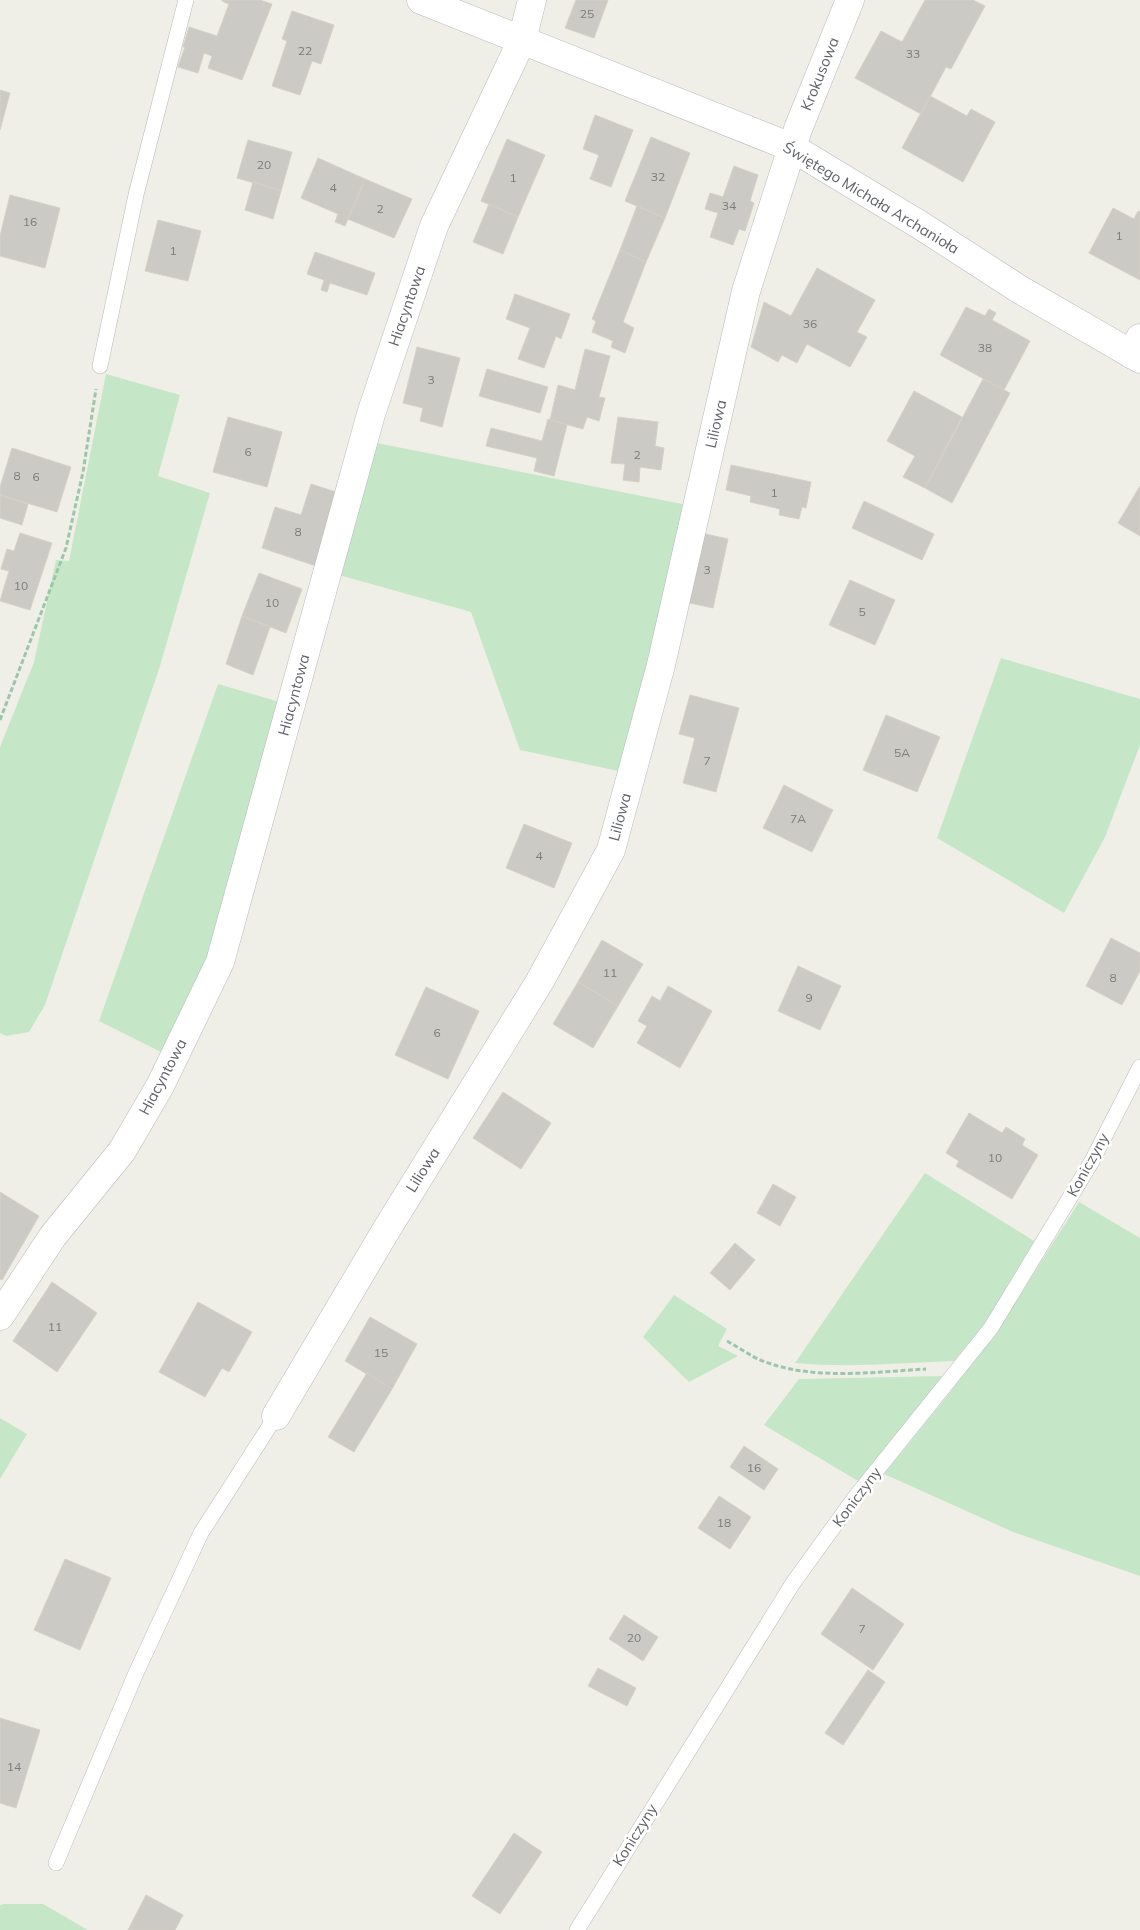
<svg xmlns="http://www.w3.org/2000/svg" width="1140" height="1930" font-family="Mulish,sans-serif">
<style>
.green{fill:#c5e7c7}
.building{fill:#cccac4;stroke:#d5d1c6}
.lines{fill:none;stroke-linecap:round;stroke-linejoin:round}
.lane-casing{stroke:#b7b9bd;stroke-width:16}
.street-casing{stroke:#b7b9bd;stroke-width:29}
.secondary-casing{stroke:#b6b9be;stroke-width:29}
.path{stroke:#9cc6aa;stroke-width:3;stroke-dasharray:5 2.5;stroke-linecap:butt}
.lane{stroke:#fff;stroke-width:15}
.street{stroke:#fff;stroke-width:28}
.secondary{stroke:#fff;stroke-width:28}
.labels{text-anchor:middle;stroke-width:5;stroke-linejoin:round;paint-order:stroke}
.number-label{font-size:12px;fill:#7a7c7e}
.street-label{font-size:15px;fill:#5f6267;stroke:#fff}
</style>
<rect width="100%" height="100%" fill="#f0efe7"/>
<!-- green -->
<g class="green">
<polygon points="106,374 180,395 158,476 210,493 160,666 45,1005 29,1032 6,1036 0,1033 0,747 34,662 56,560 69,561"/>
<polygon points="377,443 687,505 623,772 520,750 471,612 339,575"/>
<polygon points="1001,658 1140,699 1140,745 1105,837 1064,913 937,838"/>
<polygon points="218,684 283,703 214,961 167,1055 99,1021"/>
<path d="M925,1173L1034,1241L986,1322L954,1361C901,1363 848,1368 795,1363Z"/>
<polygon points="1079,1202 1140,1238 1140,1576 1013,1532 884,1474 952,1390 1004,1320"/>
<polygon points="674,1295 727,1329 718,1346 738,1356 689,1382 643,1337"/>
<polygon points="944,1376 858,1481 764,1425 799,1379"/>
<polygon points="0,1418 27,1434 0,1479"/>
<polygon points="4,1904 43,1904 88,1930 0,1930 0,1905"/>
</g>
<!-- building -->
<g class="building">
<polygon points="222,0 260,0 272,4 242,80 208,68 212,56 204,53 198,73 178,67 185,47 183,47 189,27 217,36 229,4 222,1"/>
<polygon points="576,0 608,0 594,38 565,28"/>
<polygon points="925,0 973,0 985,6 951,69 946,67 921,114 855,78 881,31 902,42"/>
<polygon points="292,11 334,25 321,64 312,61 300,95 272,86 287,41 282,39"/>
<polygon points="0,90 10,93 0,130"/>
<polygon points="930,96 967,116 971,109 995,122 963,182 902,148"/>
<polygon points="595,115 633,130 611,187 590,179 599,155 583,149"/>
<polygon points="651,137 690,153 665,218 625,201"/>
<polygon points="507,139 545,155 518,217 481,201"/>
<polygon points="248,140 292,152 281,191 237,178"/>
<polygon points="318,158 365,179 345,226 335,222 338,214 301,198"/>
<polygon points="734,166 758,175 750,201 754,203 745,231 739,229 733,245 710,237 718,213 705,209 710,193 723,197"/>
<polygon points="365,179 412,199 394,238 348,219"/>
<polygon points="253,182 281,191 273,219 245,210"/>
<polygon points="10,195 60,208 45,268 0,256 0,236"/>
<polygon points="489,204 518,217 503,254 473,242"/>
<polygon points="637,206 665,218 646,262 620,250"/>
<polygon points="1113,208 1134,219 1138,211 1140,212 1140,280 1089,253"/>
<polygon points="158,220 201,231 188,281 145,271"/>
<polygon points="620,250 646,262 623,322 634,328 625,353 611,347 613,341 592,332 596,321 592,319"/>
<polygon points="315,252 375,273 367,295 330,283 327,292 321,290 324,280 307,274"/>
<polygon points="817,268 875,300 857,332 867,337 850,367 807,344 797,363 782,355 778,362 751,347 764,302 791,316"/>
<polygon points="515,294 570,314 561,339 556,336 544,368 518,359 530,328 506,319"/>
<polygon points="966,307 985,316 989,309 996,313 992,320 1030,341 1004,390 940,355"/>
<polygon points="417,347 460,358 442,427 420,421 423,408 403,403"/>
<polygon points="585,349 610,356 599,397 605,398 599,421 587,417 583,429 550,420 558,385 575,390"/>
<polygon points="487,369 548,387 540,413 479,396"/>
<polygon points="983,379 1010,393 952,503 925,488"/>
<polygon points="914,391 962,417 925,488 903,477 915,456 887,441"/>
<polygon points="228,417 282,432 267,487 213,472"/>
<polygon points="618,417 658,422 655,446 664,448 661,470 640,467 639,482 623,480 625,464 611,463"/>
<polygon points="548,419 567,425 554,476 534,471 537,458 486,446 491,428 542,441"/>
<polygon points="12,448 71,467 57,512 0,495 0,487"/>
<polygon points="731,465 811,482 806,508 802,507 799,519 779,515 780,509 750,502 751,496 726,490"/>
<polygon points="311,484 342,494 319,567 262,548 275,507 301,515"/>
<polygon points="1140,486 1140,536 1118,523"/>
<polygon points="0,495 28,504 22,525 0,518"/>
<polygon points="864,501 934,534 922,560 852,528"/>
<polygon points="20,533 52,543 30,610 0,601 9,571 1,569 7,549 14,551"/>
<polygon points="701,533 728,539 713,608 685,602"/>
<polygon points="259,573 302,589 286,633 242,616"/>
<polygon points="850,580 895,600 875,645 829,625"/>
<polygon points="242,616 270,627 253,675 226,664"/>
<polygon points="690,695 739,708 716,792 683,783 695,738 679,734"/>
<polygon points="886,715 940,737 917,792 863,770"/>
<polygon points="784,785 833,810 812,852 763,828"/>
<polygon points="524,824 572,843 554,888 506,868"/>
<polygon points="1111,938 1140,953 1140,971 1122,1005 1086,986"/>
<polygon points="602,940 643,964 618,1006 578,982"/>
<polygon points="798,966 841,986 820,1030 778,1011"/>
<polygon points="578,982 618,1006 593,1048 553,1024"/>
<polygon points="668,986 712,1011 680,1068 637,1043 647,1026 638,1021 652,996 660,1001"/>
<polygon points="426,987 479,1011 448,1079 395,1055"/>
<polygon points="503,1092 551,1123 521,1169 473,1138"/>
<polygon points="969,1113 1002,1133 1006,1127 1025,1139 1022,1145 1038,1155 1012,1199 956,1166 959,1161 946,1153"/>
<polygon points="773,1184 796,1197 780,1226 757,1213"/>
<polygon points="0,1192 39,1216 2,1280 0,1279"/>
<polygon points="735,1243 755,1260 730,1290 710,1273"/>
<polygon points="52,1282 97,1313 57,1372 13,1341"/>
<polygon points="198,1302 252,1332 229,1372 222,1368 205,1397 159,1372"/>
<polygon points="370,1317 417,1344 392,1389 345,1361"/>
<polygon points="367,1373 392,1389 354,1452 328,1437"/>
<polygon points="744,1446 778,1469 764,1490 730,1467"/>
<polygon points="719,1496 751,1517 730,1549 698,1528"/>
<polygon points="65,1559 111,1578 80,1650 34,1630"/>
<polygon points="852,1588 904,1624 873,1670 821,1634"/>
<polygon points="624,1615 658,1637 643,1661 609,1639"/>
<polygon points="598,1668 636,1688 627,1706 588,1686"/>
<polygon points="868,1670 885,1682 843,1745 825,1733"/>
<polygon points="0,1718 40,1730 16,1808 0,1803"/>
<polygon points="514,1833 542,1852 500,1914 472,1896"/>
<polygon points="146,1895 183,1915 175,1930 128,1930"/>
</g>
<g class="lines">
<defs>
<g id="lane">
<polyline points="100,366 136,195 186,0"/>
<polyline points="56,1863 136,1673 201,1533 276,1416"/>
<polyline points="577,1930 793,1583 856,1496 991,1328 1092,1161 1140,1067"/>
</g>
<g id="street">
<polyline points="1131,354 1140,338"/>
<polyline points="0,1316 53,1236 122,1151 160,1086 220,962 371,414 434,226 522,40 532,0"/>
<polyline points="276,1416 388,1227 540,981 611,850 661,665 746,291 798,129 850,0"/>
</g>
<polyline id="secondary" points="421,0 791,147 920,225 1019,289 1140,359"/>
</defs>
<!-- lane casing -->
<use href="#lane" class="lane-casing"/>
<!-- street casing -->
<use href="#street" class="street-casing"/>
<!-- secondary casing -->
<use href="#secondary" class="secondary-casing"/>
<!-- path -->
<g class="path">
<polyline points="0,720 66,548 83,472 96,389"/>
<path d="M727,1341C738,1347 749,1355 760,1360C812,1381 872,1372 926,1369"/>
</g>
<!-- lane -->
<use href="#lane" class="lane"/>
<!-- street -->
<use href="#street" class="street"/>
<!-- secondary -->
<use href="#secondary" class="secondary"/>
</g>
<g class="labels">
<!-- number labels -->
<g class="number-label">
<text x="587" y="18">25</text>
<text x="305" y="55">22</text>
<text x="913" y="58">33</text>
<text x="264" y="169">20</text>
<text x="658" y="181">32</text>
<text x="513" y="182">1</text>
<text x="333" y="192">4</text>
<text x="729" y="210">34</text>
<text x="380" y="213">2</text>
<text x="30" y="226">16</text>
<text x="1119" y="240">1</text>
<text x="173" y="255">1</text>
<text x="810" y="328">36</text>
<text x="985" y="352">38</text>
<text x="431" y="384">3</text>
<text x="248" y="456">6</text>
<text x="637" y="459">2</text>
<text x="17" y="480">8</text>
<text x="36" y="481">6</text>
<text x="774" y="497">1</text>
<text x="298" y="536">8</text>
<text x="707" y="574">3</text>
<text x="21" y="590">10</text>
<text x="272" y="607">10</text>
<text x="862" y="616">5</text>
<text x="902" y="757">5A</text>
<text x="707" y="765">7</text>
<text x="798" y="823">7A</text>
<text x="539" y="860">4</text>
<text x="610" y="977">11</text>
<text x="1113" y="982">8</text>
<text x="809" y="1002">9</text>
<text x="437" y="1037">6</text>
<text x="995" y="1162">10</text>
<text x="55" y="1331">11</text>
<text x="381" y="1357">15</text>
<text x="754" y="1472">16</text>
<text x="724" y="1527">18</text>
<text x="862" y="1633">7</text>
<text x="634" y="1642">20</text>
<text x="14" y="1771">14</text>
</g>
<!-- street labels -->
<g class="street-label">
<text transform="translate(820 74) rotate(-68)" y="5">Krokusowa</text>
<text transform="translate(871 198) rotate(31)" y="5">Świętego Michała Archanioła</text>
<text transform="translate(407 306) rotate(-71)" y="5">Hiacyntowa</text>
<text transform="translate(716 424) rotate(-77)" y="5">Liliowa</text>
<text transform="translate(294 695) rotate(-75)" y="5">Hiacyntowa</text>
<text transform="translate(620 817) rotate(-75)" y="5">Liliowa</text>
<text transform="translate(163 1077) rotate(-62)" y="5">Hiacyntowa</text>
<text transform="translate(1088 1165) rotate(-61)" y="5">Koniczyny</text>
<text transform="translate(423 1170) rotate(-58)" y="5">Liliowa</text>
<text transform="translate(857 1497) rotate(-53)" y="5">Koniczyny</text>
<text transform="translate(635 1835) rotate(-58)" y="5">Koniczyny</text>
</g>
</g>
</svg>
